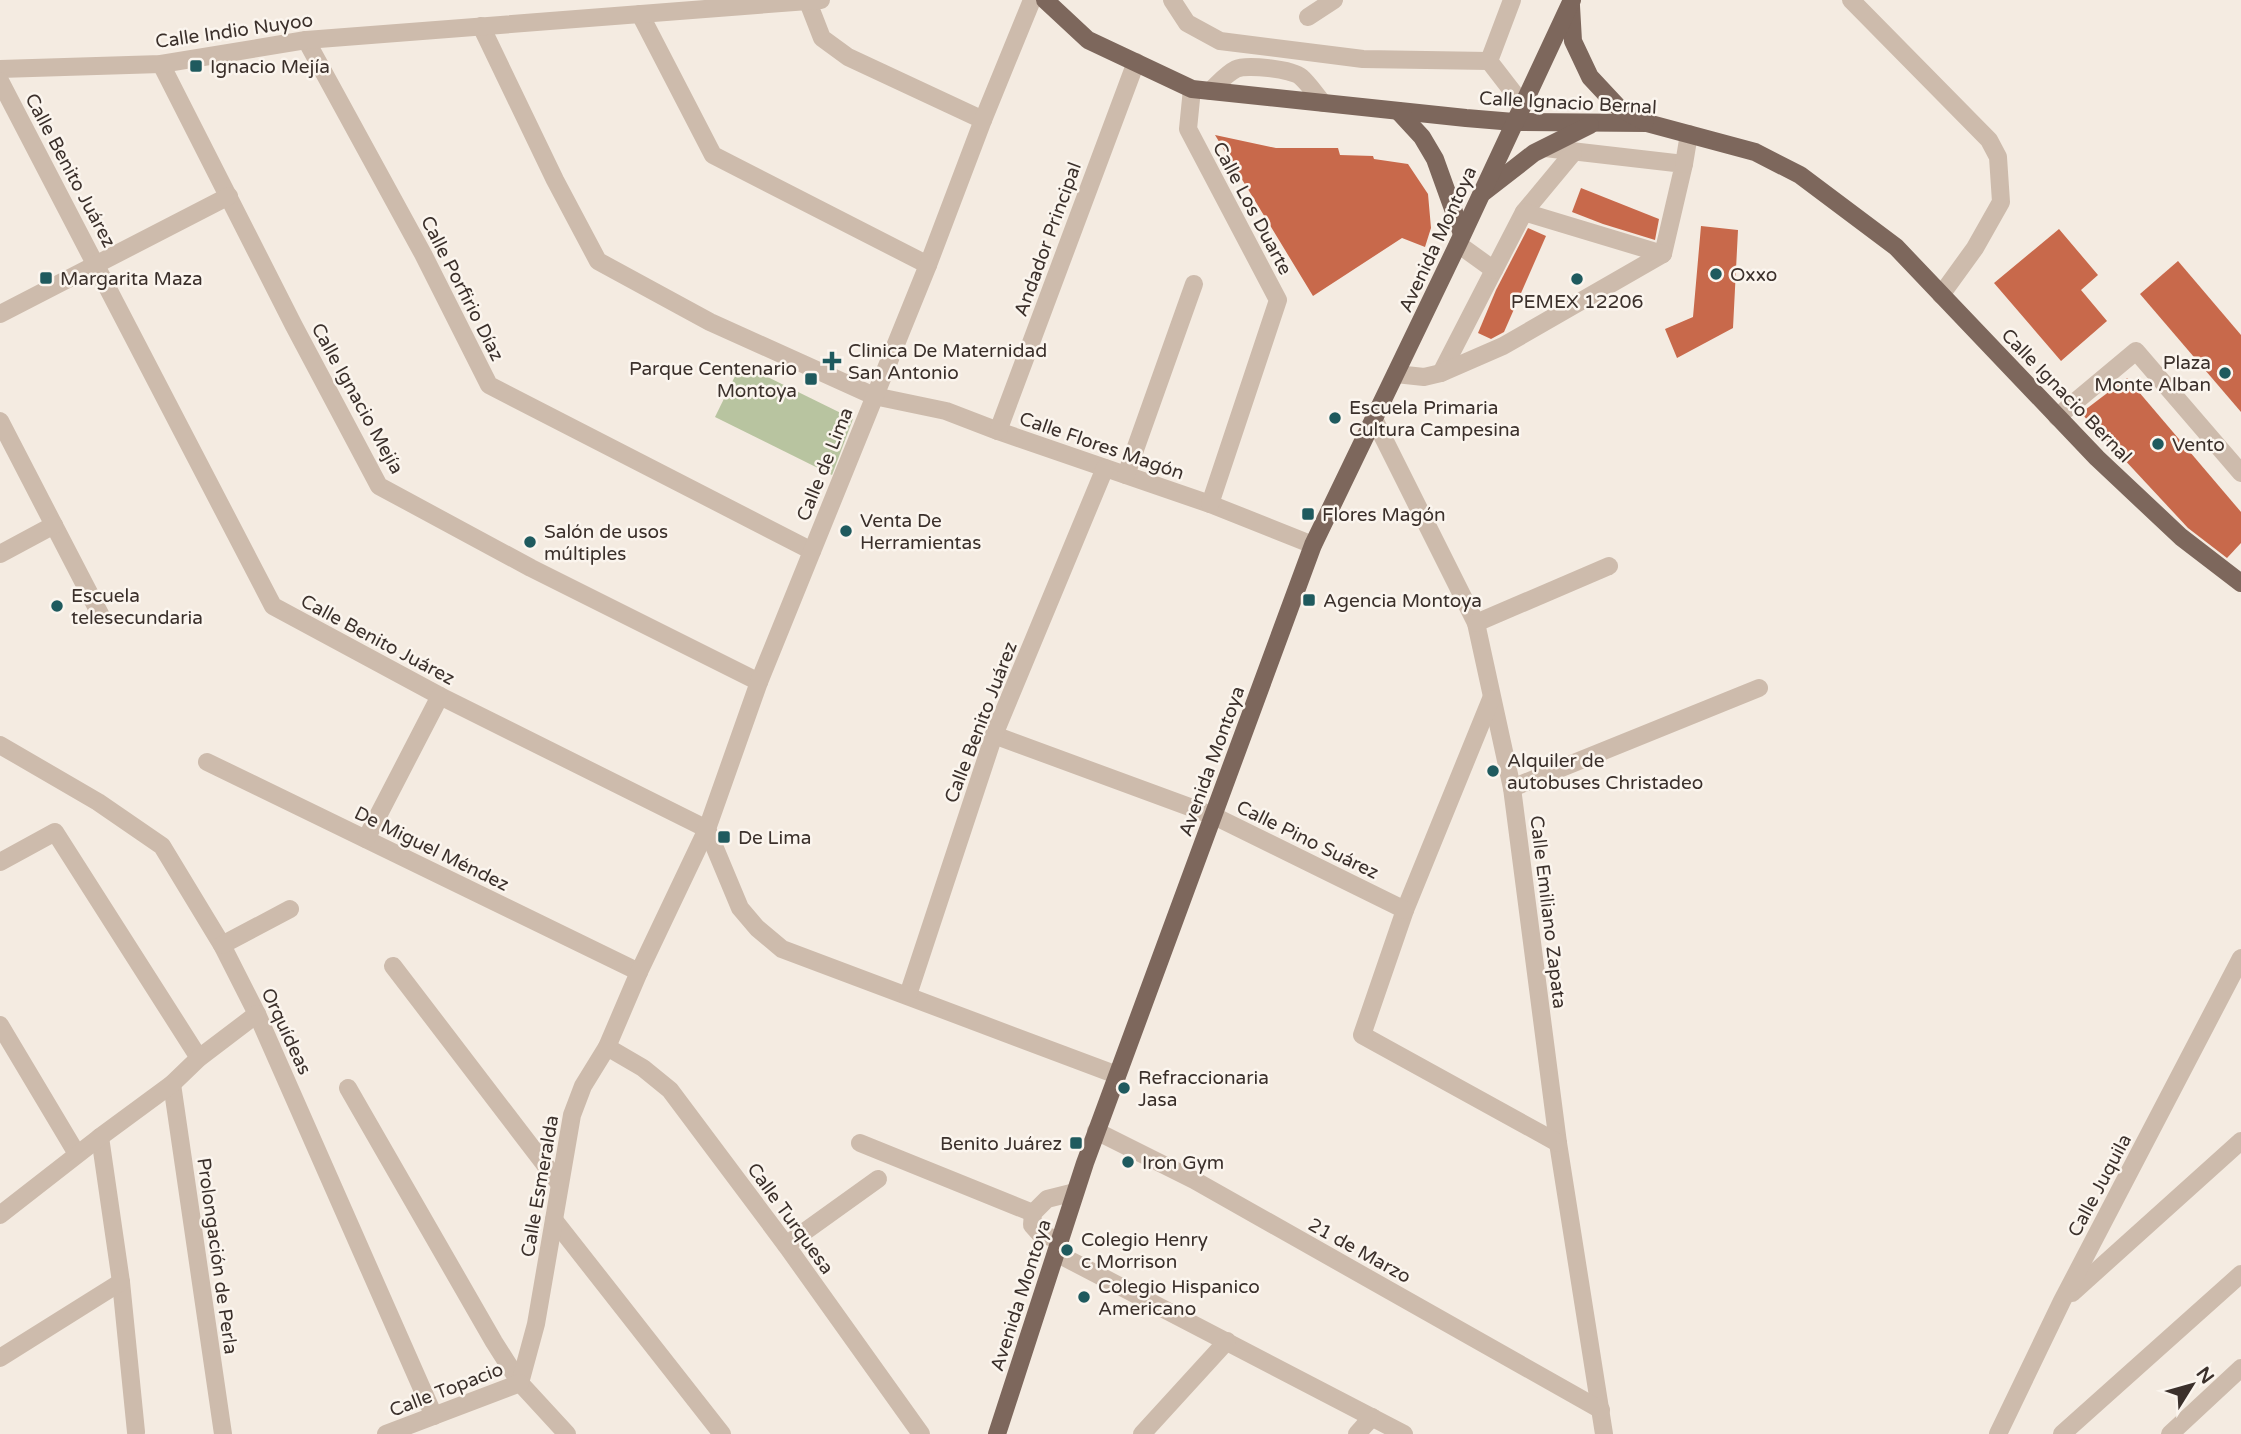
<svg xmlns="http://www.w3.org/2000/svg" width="2241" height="1434" font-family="'Varela Round',sans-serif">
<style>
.green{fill:#b8c4a0}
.building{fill:#c8694b}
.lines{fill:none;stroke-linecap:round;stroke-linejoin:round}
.minor{stroke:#cdbbac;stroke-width:18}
.major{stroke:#7d675c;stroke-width:18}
.poi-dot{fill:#1f5a5e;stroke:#fbf5ee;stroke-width:2.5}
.labels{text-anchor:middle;stroke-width:5;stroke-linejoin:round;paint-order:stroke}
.street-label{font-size:19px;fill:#3b302b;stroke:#fbf5ee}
.poi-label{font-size:19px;fill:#3b302b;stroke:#fbf5ee;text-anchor:start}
</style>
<rect width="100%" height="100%" fill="#f4ebe1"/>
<!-- green -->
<polygon class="green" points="741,364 853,419 832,475 715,417"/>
<!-- building -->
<g class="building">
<polygon points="1215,135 1276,148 1338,148 1340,155 1373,156 1374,159 1408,164 1428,194 1431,228 1425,247 1402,238 1313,296"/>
<polygon points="1581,188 1659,219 1655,240 1603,224 1572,212"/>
<polygon points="1701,226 1738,230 1733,328 1677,358 1665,329 1693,317"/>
<polygon points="1528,228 1546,236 1504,332 1491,339 1478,333 1496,290"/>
<polygon points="2059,229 2098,275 2081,290 2107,321 2061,361 1994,283"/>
<polygon points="2178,261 2241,335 2241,412 2140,294"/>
<polygon points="2127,378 2241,512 2241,543 2227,558 2188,528 2081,413"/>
</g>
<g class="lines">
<!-- minor -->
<g class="minor">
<polyline points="1172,0 1187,23 1220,41 1363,59 1489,61"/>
<polyline points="1512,0 1489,61 1523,105"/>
<polyline points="1851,0 1989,140 1998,157 2001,202 1975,248 1941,295"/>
<polyline points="808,2 822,38 848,57 983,120"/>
<polyline points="640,14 713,155 928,265"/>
<polyline points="1308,17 1334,0"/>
<polyline points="481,26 555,180 598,261 710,322 874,396 946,411 998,431 1210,504 1313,545"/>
<polyline points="306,40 423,254 489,385 812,551"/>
<polyline points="161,64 294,326 379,486 531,568 759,682"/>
<polyline points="0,69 161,64 306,40 821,0"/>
<polyline points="0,81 273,606 440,696 707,829 740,908 757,928 782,949 1117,1075"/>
<polyline points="1192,89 1188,129 1278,300 1210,504"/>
<path d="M1210,91C1218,84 1226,74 1236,69C1246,64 1292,69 1301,77C1309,84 1316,95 1323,103"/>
<polyline points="1545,148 1684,164 1663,254"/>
<polyline points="1684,164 1689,134"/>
<polyline points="1524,212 1573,153"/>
<polyline points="0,314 229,196"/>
<polyline points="1441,373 1494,270"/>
<polyline points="1396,374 1424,377 1441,373 1503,346 1663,254 1524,212 1494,270 1458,244"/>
<polyline points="2057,417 2136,351 2241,473"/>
<polyline points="1374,419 1476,623 1512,788 1558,1143 1604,1434"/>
<polyline points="0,421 101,616"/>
<polyline points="998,431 1136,62"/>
<polyline points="1126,475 1194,284"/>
<polyline points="0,554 54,525"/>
<polyline points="1476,623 1609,566"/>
<polyline points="1491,699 1405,910 1362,1035 1558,1143"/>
<polyline points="994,735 1214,816 1405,910"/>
<polyline points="0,745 98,802 162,846 222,945 257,1014 434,1416"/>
<polyline points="207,762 639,972"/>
<polyline points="1512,788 1759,688"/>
<polyline points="366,839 440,696"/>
<polyline points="0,862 55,832 199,1058"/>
<polyline points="222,945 290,909"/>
<polyline points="393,966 559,1183"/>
<polyline points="908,995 994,735 1105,468"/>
<polyline points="0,1025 77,1154"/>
<polyline points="607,1047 643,1068 670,1090 786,1245 921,1434"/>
<polyline points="172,1084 223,1434"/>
<polyline points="348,1088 494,1342 520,1383 567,1434"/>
<polyline points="1096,1131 1194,1180 1601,1410"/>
<polyline points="100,1137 121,1282 136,1432"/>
<polyline points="860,1143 1033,1213"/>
<polyline points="0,1215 100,1137 172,1084 199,1058 257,1014"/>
<polyline points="554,1220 722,1434"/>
<polyline points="1060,1240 1040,1234 1032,1225 1033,1213 1047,1199 1075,1192"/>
<polyline points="786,1245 878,1179"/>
<polyline points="1056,1253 1404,1434"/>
<polyline points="2072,1293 2241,1141"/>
<polyline points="0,1358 121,1282"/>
<polyline points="520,1383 536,1324 572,1115 583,1086 607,1047 639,972 707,829 759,682 928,265 983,120 1032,0"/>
<polyline points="386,1434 520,1383"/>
<polyline points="1142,1434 1227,1341"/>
<polyline points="1357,1434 1372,1417"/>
<polyline points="1998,1434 2062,1301 2241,958"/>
<polyline points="2062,1434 2241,1274"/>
<polyline points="2170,1434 2241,1368"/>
</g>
<!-- major -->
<g class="major">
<polyline points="1045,0 1088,40 1192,89 1466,118 1514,122 1647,123 1755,152 1800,175 1896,247 2097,458 2181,537 2241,583"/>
<polyline points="1571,6 1573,41 1590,77 1618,107 1645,122"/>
<polyline points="1398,111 1422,137 1435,159 1462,234"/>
<polyline points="1484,192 1534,153 1590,125"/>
<polyline points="997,1434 1085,1163 1313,545 1458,244 1572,0"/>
</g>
</g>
<!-- markers -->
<g class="poi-dot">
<rect x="189" y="59" width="14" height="14" rx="3.5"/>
<circle cx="1716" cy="274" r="7"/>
<rect x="39" y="271" width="14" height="14" rx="3.5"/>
<circle cx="1577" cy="279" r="7"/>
<path d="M828.5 350.5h7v7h7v7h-7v7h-7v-7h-7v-7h7z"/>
<circle cx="2225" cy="373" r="7"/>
<rect x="804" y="372" width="14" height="14" rx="3.5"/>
<circle cx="1335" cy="418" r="7"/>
<circle cx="2158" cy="444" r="7"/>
<rect x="1301" y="507" width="14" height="14" rx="3.5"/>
<circle cx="846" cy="531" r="7"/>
<circle cx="530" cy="542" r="7"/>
<rect x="1302" y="593" width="14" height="14" rx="3.5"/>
<circle cx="57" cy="606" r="7"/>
<circle cx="1493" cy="771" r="7"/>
<rect x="717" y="830" width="14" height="14" rx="3.5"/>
<circle cx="1124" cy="1088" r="7"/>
<rect x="1069" y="1136" width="14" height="14" rx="3.5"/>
<circle cx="1128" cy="1162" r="7"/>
<circle cx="1067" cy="1250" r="7"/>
<circle cx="1084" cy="1297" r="7"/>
</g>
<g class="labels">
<!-- street labels -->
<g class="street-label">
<text transform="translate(234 30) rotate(-8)" y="7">Calle Indio Nuyoo</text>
<text transform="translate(1568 102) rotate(3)" y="7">Calle Ignacio Bernal</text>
<text transform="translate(71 170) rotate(62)" y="7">Calle Benito Juárez</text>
<text transform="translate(1253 208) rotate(62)" y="7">Calle Los Duarte</text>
<text transform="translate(1047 239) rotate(-70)" y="7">Andador Principal</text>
<text transform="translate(1437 239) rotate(-65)" y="7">Avenida Montoya</text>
<text transform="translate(463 288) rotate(63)" y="7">Calle Porfirio Díaz</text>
<text transform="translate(2067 395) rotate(46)" y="7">Calle Ignacio Bernal</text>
<text transform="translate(358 398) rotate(61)" y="7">Calle Ignacio Mejía</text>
<text transform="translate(1102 445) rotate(19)" y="7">Calle Flores Magón</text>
<text transform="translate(824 464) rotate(-68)" y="7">Calle de Lima</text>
<text transform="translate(378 639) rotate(28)" y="7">Calle Benito Juárez</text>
<text transform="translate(980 722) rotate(-69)" y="7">Calle Benito Juárez</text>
<text transform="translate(1211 761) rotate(-70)" y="7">Avenida Montoya</text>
<text transform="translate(1308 839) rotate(26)" y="7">Calle Pino Suárez</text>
<text transform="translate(432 848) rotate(26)" y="7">De Miguel Méndez</text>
<text transform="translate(1549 912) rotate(83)" y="7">Calle Emiliano Zapata</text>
<text transform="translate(287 1031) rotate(65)" y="7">Orquídeas</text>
<text transform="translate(2099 1185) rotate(-62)" y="7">Calle Juquila</text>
<text transform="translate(539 1186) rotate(-80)" y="7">Calle Esmeralda</text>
<text transform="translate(791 1218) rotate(54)" y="7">Calle Turquesa</text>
<text transform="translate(1360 1250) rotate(29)" y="7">21 de Marzo</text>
<text transform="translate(218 1256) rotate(82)" y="7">Prolongación de Perla</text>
<text transform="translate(1020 1295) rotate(-72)" y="7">Avenida Montoya</text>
<text transform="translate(446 1389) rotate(-21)" y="7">Calle Topacio</text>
</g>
<!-- poi labels -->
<g class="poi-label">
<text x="210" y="73">Ignacio Mejía</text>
<text x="1730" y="281">Oxxo</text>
<text x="60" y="285">Margarita Maza</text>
<text x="1577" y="308" text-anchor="middle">PEMEX 12206</text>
<text x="848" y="357">Clinica De Maternidad<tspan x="848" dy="22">San Antonio</tspan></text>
<text x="2211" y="369" text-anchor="end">Plaza<tspan x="2211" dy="22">Monte Alban</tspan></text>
<text x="797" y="375" text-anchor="end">Parque Centenario<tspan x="797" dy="22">Montoya</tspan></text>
<text x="1349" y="414">Escuela Primaria<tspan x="1349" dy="22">Cultura Campesina</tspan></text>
<text x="2172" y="451">Vento</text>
<text x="1322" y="521">Flores Magón</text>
<text x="860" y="527">Venta De<tspan x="860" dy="22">Herramientas</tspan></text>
<text x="544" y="538">Salón de usos<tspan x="544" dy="22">múltiples</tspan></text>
<text x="71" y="602">Escuela<tspan x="71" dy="22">telesecundaria</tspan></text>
<text x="1323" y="607">Agencia Montoya</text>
<text x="1507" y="767">Alquiler de<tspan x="1507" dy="22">autobuses Christadeo</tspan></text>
<text x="738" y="844">De Lima</text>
<text x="1138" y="1084">Refraccionaria<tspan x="1138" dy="22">Jasa</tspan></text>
<text x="1062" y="1150" text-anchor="end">Benito Juárez</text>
<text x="1142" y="1169">Iron Gym</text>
<text x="1081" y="1246">Colegio Henry<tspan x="1081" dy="22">c Morrison</tspan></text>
<text x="1098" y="1293">Colegio Hispanico<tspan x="1098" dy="22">Americano</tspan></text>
</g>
</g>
<!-- north arrow -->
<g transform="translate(2192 1385) rotate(53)" stroke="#fbf5ee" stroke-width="5" paint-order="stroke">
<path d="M0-5L12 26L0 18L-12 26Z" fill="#3b302b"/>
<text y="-10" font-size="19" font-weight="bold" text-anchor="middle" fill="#3b302b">N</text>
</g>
</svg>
